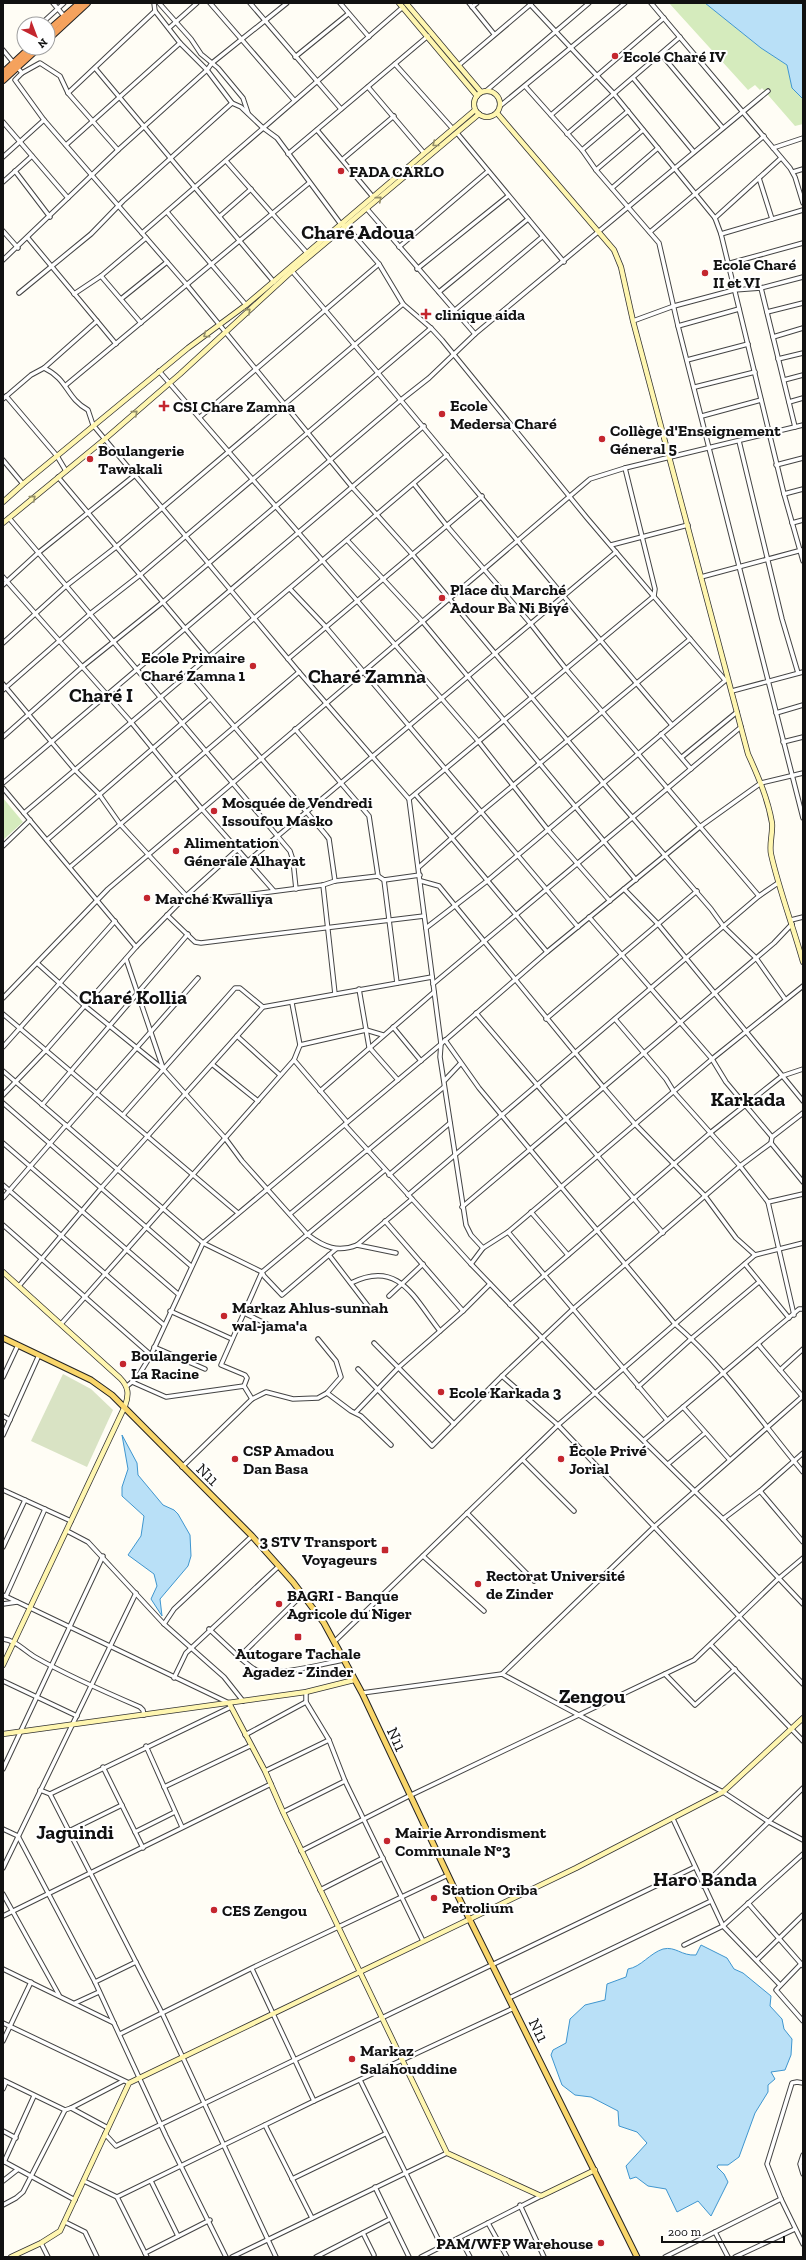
<svg xmlns="http://www.w3.org/2000/svg" width="806" height="2260" font-family="'Zilla Slab',serif">
<style>
.green{fill:#d5ebbd}
.cemetery{fill:#d9e3c4}
.water{fill:#b9e0f7;stroke:#3f96cf}
.lines{fill:none;stroke-linecap:round;stroke-linejoin:round}
.street-casing{stroke:#444;stroke-width:5.5}
.secondary-casing{stroke:#333;stroke-width:6}
.primary-casing{stroke:#222;stroke-width:7}
.highway-casing{stroke:#222;stroke-width:8}
.street{stroke:#fff;stroke-width:3.5}
.secondary{stroke:#fff6b0;stroke-width:4.5}
.primary{stroke:#f9d66b;stroke-width:5}
.highway{stroke:#f5a25d;stroke-width:6}
.oneway{stroke:#948f68}
.poi-dot{fill:#c4262e;stroke:#fff;stroke-width:1.5}
.labels{text-anchor:middle;stroke-width:4;stroke-linejoin:round;paint-order:stroke}
.poi-label{font-size:16px;font-weight:bold;fill:#111;stroke:#fff;text-anchor:start}
.street-label{font-size:16px;fill:#111;stroke:#fff}
.district-label{font-size:20px;font-weight:bold;fill:#111;stroke:#fff}
</style>
<rect width="100%" height="100%" fill="#fffdf5"/>
<!-- green -->
<g class="green">
<polygon points="669,3 705,3 761,48 787,65 792,88 803,99 803,124 795,126 762,88 760,90 755,85 748,90"/>
<polygon points="3,798 23,822 3,840"/>
</g>
<!-- cemetery -->
<polygon class="cemetery" points="63,1374 91,1389 113,1410 87,1467 31,1441"/>
<!-- water -->
<g class="water">
<polygon points="705,3 803,3 803,99 792,88 787,65 761,48"/>
<polygon points="122,1435 137,1463 138,1475 163,1505 174,1510 178,1514 190,1535 191,1556 188,1566 160,1599 162,1616 151,1599 157,1586 154,1574 128,1555 141,1536 144,1516 122,1496 122,1487 128,1469"/>
<path d="M701,1945L727,1958L734,1969L743,1973L771,1996L770,2006L782,2019L784,2029L792,2039L791,2055L785,2070L771,2072L775,2079L768,2085V2092L755,2113L739,2157L728,2165H718L717,2167L724,2174L728,2182L711,2216L698,2201L677,2212L666,2189L648,2186L636,2177L630,2179L626,2166L647,2143L637,2132L619,2126L618,2111L591,2097L575,2095L562,2085L551,2055L553,2050L566,2043L570,2019L585,2005L605,2000L607,1984L626,1977L628,1969C641,1967 650,1953 663,1949C676,1946 681,1956 696,1955Z"/>
</g>
<g class="lines">
<defs>
<g id="street">
<polyline points="53,3 64,16"/>
<polyline points="154,3 155,11 180,43 207,70 232,103 241,107 262,127 277,138 340,223 346,226 379,264 403,304 431,328 442,340 587,518 725,680"/>
<polyline points="159,3 191,39 201,54 218,68 243,98 248,113"/>
<polyline points="210,3 294,100"/>
<polyline points="250,3 341,109"/>
<polyline points="340,3 369,37"/>
<polyline points="469,3 494,34"/>
<polyline points="529,3 614,94 715,218 721,234 784,494 803,561"/>
<polyline points="651,3 790,168 795,177 803,203"/>
<polyline points="472,7 477,3"/>
<polyline points="41,24 64,3"/>
<polyline points="169,28 197,3"/>
<polyline points="3,50 22,73 15,80 44,120 187,285 352,487 412,554 619,802 711,909 724,927 756,958 785,999"/>
<polyline points="661,54 722,127"/>
<polyline points="295,57 348,14"/>
<polyline points="395,64 453,129"/>
<polyline points="459,65 531,4"/>
<polyline points="95,68 274,282"/>
<polyline points="22,73 40,63 60,76 68,93 118,150"/>
<polyline points="633,78 694,152"/>
<polyline points="525,86 582,150 596,170 659,243 678,326 803,818"/>
<polyline points="368,87 424,153"/>
<polyline points="486,91 589,3"/>
<polyline points="68,93 155,11"/>
<polyline points="500,106 625,3"/>
<polyline points="551,115 664,18"/>
<polyline points="3,122 68,198"/>
<polyline points="317,130 373,197"/>
<polyline points="457,133 564,262"/>
<polyline points="567,134 680,37"/>
<polyline points="66,145 180,43"/>
<polyline points="773,148 803,138"/>
<polyline points="582,150 628,111"/>
<polyline points="288,154 428,36"/>
<polyline points="3,157 44,120"/>
<polyline points="343,159 394,116"/>
<polyline points="226,161 307,253"/>
<polyline points="596,170 643,130"/>
<polyline points="15,171 50,217"/>
<polyline points="793,172 803,169"/>
<polyline points="759,178 772,219"/>
<polyline points="3,182 32,156"/>
<polyline points="612,188 658,148"/>
<polyline points="367,209 475,334"/>
<polyline points="167,212 246,305"/>
<polyline points="220,216 251,189"/>
<polyline points="715,218 781,158"/>
<polyline points="3,231 18,248"/>
<polyline points="650,232 764,136"/>
<polyline points="142,233 403,7"/>
<polyline points="721,234 803,210"/>
<polyline points="28,238 97,321 44,368"/>
<polyline points="399,247 487,172"/>
<polyline points="3,260 118,150 207,70 212,63 287,3"/>
<polyline points="727,264 803,243"/>
<polyline points="417,269 508,196"/>
<path d="M292,271C420,421 544,575 672,725"/>
<polyline points="101,276 141,323"/>
<polyline points="761,288 795,427"/>
<polyline points="439,292 528,219"/>
<polyline points="19,293 91,234 123,201 232,103"/>
<polyline points="74,294 101,276 146,238"/>
<polyline points="121,299 167,262"/>
<polyline points="455,310 542,237"/>
<polyline points="767,312 803,303"/>
<polyline points="97,321 116,344"/>
<polyline points="633,321 674,306 734,290 761,288 803,277"/>
<polyline points="678,326 739,309"/>
<polyline points="773,337 803,328"/>
<polyline points="778,359 803,353"/>
<polyline points="687,360 748,344"/>
<polyline points="159,371 479,742 548,830 610,901"/>
<polyline points="784,380 803,375"/>
<polyline points="66,385 309,183"/>
<polyline points="695,387 755,372"/>
<polyline points="6,396 57,456 66,471"/>
<path d="M3,399L31,375L44,368C69,380 65,397 88,410L93,425L299,672L409,799L441,1044L440,1057L466,1225L471,1235L483,1248"/>
<polyline points="789,402 803,398"/>
<polyline points="702,416 761,400"/>
<polyline points="200,417 379,264"/>
<polyline points="739,441 782,619 798,673"/>
<polyline points="3,460 23,484"/>
<polyline points="776,465 803,458"/>
<polyline points="58,477 209,657"/>
<polyline points="414,484 447,526 530,623 566,669 759,896"/>
<polyline points="784,494 803,489"/>
<polyline points="9,518 290,851 293,860 296,889"/>
<polyline points="792,523 803,520"/>
<polyline points="347,540 422,621 636,880"/>
<polyline points="611,545 688,525"/>
<polyline points="3,577 131,722 201,808 274,891"/>
<polyline points="701,577 802,550"/>
<polyline points="3,585 38,553 135,475"/>
<polyline points="290,589 325,626 578,927"/>
<polyline points="3,643 66,586 116,547 403,304"/>
<polyline points="288,659 482,496"/>
<polyline points="189,673 326,835 329,839 335,881"/>
<polyline points="3,684 75,770 99,794 120,824 192,902 323,885 335,881 378,876 384,880 420,875"/>
<polyline points="3,690 90,614 140,575 431,328"/>
<polyline points="732,691 803,672"/>
<polyline points="776,713 803,705"/>
<polyline points="295,729 369,816 378,876"/>
<polyline points="661,734 691,769"/>
<polyline points="3,737 82,667 163,602 401,400 429,378 475,334 768,91"/>
<polyline points="783,742 803,737"/>
<polyline points="682,757 737,712"/>
<polyline points="3,783 424,426"/>
<polyline points="3,788 136,947"/>
<polyline points="416,795 547,952"/>
<polyline points="409,799 654,596 655,589 625,468"/>
<polyline points="24,813 447,455"/>
<polyline points="47,840 210,699"/>
<polyline points="3,846 30,820"/>
<polyline points="248,861 616,552"/>
<polyline points="70,867 299,672"/>
<polyline points="419,867 481,812 690,639"/>
<polyline points="384,880 397,983"/>
<polyline points="421,881 439,886 604,1088 635,1124 705,1196 736,1238 755,1255"/>
<polyline points="323,885 335,994"/>
<polyline points="624,889 658,924 803,1101"/>
<polyline points="167,915 195,942 201,943 424,916"/>
<polyline points="589,917 712,1059 726,1082 772,1137"/>
<polyline points="791,920 803,917"/>
<polyline points="426,928 487,881 726,680"/>
<polyline points="126,959 163,1068"/>
<path d="M37,963L85,1006L163,1069L225,1138L242,1161L308,1235C324,1247 338,1253 357,1245L412,1199"/>
<polyline points="433,984 741,727"/>
<polyline points="359,989 369,1047 398,1080"/>
<polyline points="3,998 108,889 590,479 625,468 803,425"/>
<polyline points="476,1013 663,1233"/>
<polyline points="3,1014 238,1213"/>
<polyline points="546,1019 697,891"/>
<polyline points="615,1019 666,1079 674,1092 740,1166 768,1202 803,1194"/>
<polyline points="393,1027 421,1061"/>
<polyline points="237,1036 280,1075"/>
<path d="M445,1040L479,1088L675,1324C724,1366 761,1422 803,1472"/>
<polyline points="300,1045 366,1030 383,1035"/>
<polyline points="3,1047 115,921"/>
<polyline points="294,1060 347,1122"/>
<polyline points="213,1065 258,1101"/>
<polyline points="3,1071 203,1243 262,1272 264,1276 282,1295 336,1249"/>
<polyline points="445,1080 460,1064"/>
<polyline points="320,1091 434,992"/>
<polyline points="3,1095 47,1049 136,947 186,896 238,849"/>
<polyline points="3,1103 191,1266"/>
<polyline points="42,1105 188,934"/>
<polyline points="123,1115 235,988 240,988 263,1007"/>
<polyline points="345,1125 471,1264 595,1393 723,1519 803,1604"/>
<polyline points="68,1126 198,978"/>
<polyline points="3,1143 178,1294"/>
<polyline points="771,1143 803,1182"/>
<polyline points="367,1151 444,1087"/>
<polyline points="389,1175 450,1123"/>
<polyline points="3,1185 164,1325"/>
<polyline points="408,1195 759,896 778,883"/>
<polyline points="3,1198 66,1125"/>
<polyline points="768,1202 794,1315"/>
<polyline points="462,1207 774,943 792,924"/>
<polyline points="531,1212 568,1255"/>
<polyline points="290,1214 367,1150"/>
<polyline points="385,1221 463,1311"/>
<polyline points="3,1225 151,1355"/>
<polyline points="508,1232 667,1420"/>
<polyline points="357,1245 396,1253"/>
<polyline points="329,1255 368,1306"/>
<polyline points="471,1264 483,1248 508,1232 712,1059 803,986"/>
<polyline points="745,1264 789,1318"/>
<path d="M351,1283C399,1259 414,1298 440,1331"/>
<polyline points="19,1286 102,1187 263,1007 432,977"/>
<polyline points="389,1296 423,1264"/>
<polyline points="510,1305 710,1133 782,1076 803,1069"/>
<polyline points="170,1311 232,1339"/>
<polyline points="244,1313 277,1329"/>
<polyline points="61,1324 294,1060 300,1045 292,1003"/>
<polyline points="318,1339 336,1361 341,1377 327,1393 318,1398 293,1399 266,1392 252,1399 244,1386 247,1378 245,1375 221,1365 262,1272 385,1170"/>
<polyline points="374,1343 454,1424"/>
<polyline points="758,1344 803,1397"/>
<polyline points="154,1347 205,1369"/>
<polyline points="358,1369 432,1446 502,1376 573,1309 740,1166 771,1143 772,1137 803,1113"/>
<polyline points="780,1370 803,1349"/>
<polyline points="502,1376 558,1425 803,1684"/>
<polyline points="3,1377 18,1345"/>
<polyline points="132,1382 166,1397 244,1386"/>
<polyline points="127,1386 137,1378 151,1355 203,1243 441,1044 547,952 701,826 761,783 803,773"/>
<polyline points="638,1387 692,1338 759,1282"/>
<polyline points="327,1393 351,1411 361,1416 391,1445"/>
<polyline points="683,1407 729,1459"/>
<polyline points="356,1412 399,1367 463,1311 490,1284"/>
<polyline points="3,1416 10,1420"/>
<polyline points="3,1435 39,1355"/>
<polyline points="644,1440 799,1309 803,1309"/>
<polyline points="523,1460 574,1511"/>
<polyline points="668,1464 705,1433"/>
<polyline points="182,1467 252,1399"/>
<polyline points="3,1490 71,1521"/>
<polyline points="760,1491 803,1542"/>
<polyline points="467,1513 534,1581"/>
<polyline points="723,1519 760,1491 803,1453"/>
<polyline points="67,1531 88,1542 164,1624 224,1677 243,1701"/>
<polyline points="3,1547 25,1500"/>
<polyline points="423,1556 484,1611"/>
<polyline points="3,1595 229,1703"/>
<polyline points="6,1596 45,1509"/>
<polyline points="3,1604 17,1602"/>
<polyline points="164,1624 174,1609 252,1536"/>
<polyline points="209,1629 239,1657 302,1595"/>
<path d="M3,1639C15,1640 25,1651 35,1657C68,1676 105,1692 140,1707L143,1710L144,1715"/>
<polyline points="334,1642 558,1425 755,1255 803,1243"/>
<polyline points="711,1645 803,1741"/>
<path d="M239,1657C244,1661 250,1667 256,1670C274,1677 323,1664 343,1660"/>
<polyline points="502,1674 655,1526 803,1396"/>
<polyline points="665,1674 695,1705 735,1669"/>
<polyline points="174,1678 186,1653 279,1566"/>
<polyline points="3,1681 77,1716"/>
<polyline points="306,1692 306,1702 329,1740 345,1781 423,1941"/>
<polyline points="362,1693 502,1674 723,1792 769,1822 803,1840"/>
<polyline points="245,1735 306,1702"/>
<polyline points="146,1746 182,1827"/>
<polyline points="103,1767 143,1848"/>
<polyline points="3,1769 103,1556"/>
<polyline points="265,1771 329,1740"/>
<polyline points="164,1787 250,1746"/>
<polyline points="40,1790 50,1794 162,2013 276,2257"/>
<polyline points="50,1794 231,1707"/>
<polyline points="283,1812 345,1781"/>
<polyline points="673,1819 723,1926 780,1985"/>
<polyline points="3,1829 18,1836 95,1982 166,2136 226,2257"/>
<polyline points="69,1831 122,1805"/>
<polyline points="135,1832 175,1812"/>
<polyline points="301,1851 409,1796 694,1660 778,1579 803,1558"/>
<polyline points="3,1868 136,1593"/>
<polyline points="703,1886 803,1788"/>
<polyline points="320,1890 383,1858"/>
<polyline points="3,1894 59,1995"/>
<polyline points="748,1903 803,1966"/>
<polyline points="3,1916 271,1784"/>
<polyline points="684,1945 723,1926 803,1854"/>
<polyline points="757,1960 803,1915"/>
<polyline points="801,1964 776,1990 803,2021"/>
<polyline points="3,1969 114,2023"/>
<polyline points="252,1969 314,2101"/>
<polyline points="95,1982 136,1962"/>
<polyline points="509,1998 711,1901"/>
<polyline points="75,2003 99,1992"/>
<polyline points="3,2023 129,2083"/>
<polyline points="120,2034 252,1968 448,1875"/>
<polyline points="3,2041 31,1982"/>
<polyline points="3,2080 65,2110 71,2108 108,2128"/>
<polyline points="360,2080 442,2247"/>
<polyline points="803,2083 797,2082 792,2083 767,2164 781,2199 803,2244"/>
<polyline points="3,2089 6,2082"/>
<polyline points="71,2108 123,2081"/>
<polyline points="265,2125 312,2218"/>
<polyline points="3,2131 16,2138"/>
<polyline points="105,2134 116,2146 695,1867"/>
<polyline points="803,2155 800,2164 803,2174"/>
<polyline points="3,2161 75,2200"/>
<polyline points="4,2162 34,2096"/>
<polyline points="292,2179 385,2134"/>
<polyline points="3,2181 17,2170"/>
<polyline points="84,2181 117,2197 147,2257"/>
<polyline points="151,2181 178,2236"/>
<polyline points="375,2187 409,2257"/>
<polyline points="117,2197 314,2101 514,2008"/>
<polyline points="3,2205 16,2198 23,2192 65,2110"/>
<polyline points="520,2205 544,2257"/>
<polyline points="65,2222 85,2232 97,2257"/>
<polyline points="488,2223 507,2257"/>
<polyline points="715,2232 728,2257"/>
<polyline points="363,2233 374,2255"/>
<polyline points="460,2238 470,2257"/>
<polyline points="41,2243 48,2257"/>
<polyline points="145,2253 210,2220"/>
<polyline points="232,2257 447,2153"/>
<polyline points="316,2257 390,2219"/>
<polyline points="421,2257 541,2196"/>
<polyline points="665,2257 781,2199"/>
<polyline points="735,2257 795,2229"/>
</g>
<g id="secondary">
<polyline points="399,3 477,96"/>
<polyline points="406,3 481,92"/>
<circle cx="487" cy="104" r="13"/>
<path d="M497,113L614,250L621,267L633,321L748,754C758,776 768,799 772,823C773,833 769,844 771,854C779,890 793,926 803,962"/>
<polyline points="3,502 23,484 188,348 246,305 475,110"/>
<polyline points="3,523 105,439 180,374 292,271 479,114"/>
<path d="M3,1272L120,1378C129,1387 129,1395 125,1406L3,1665"/>
<polyline points="229,1703 265,1771 283,1812 447,2153 541,2196 595,2170"/>
<polyline points="3,1734 306,1692 354,1680"/>
<polyline points="11,2257 41,2243 60,2231 129,2083 576,1868 723,1792 803,1718"/>
</g>
<polyline id="primary" points="3,1338 91,1380 112,1395 252,1536 293,1582 324,1623 362,1693 455,1890 637,2257"/>
<g id="highway">
<polyline points="48,31 80,3"/>
<polyline points="48,39 87,3"/>
<polyline points="3,73 30,48"/>
<polyline points="3,80 38,48"/>
</g>
</defs>
<!-- street casing -->
<use href="#street" class="street-casing"/>
<!-- secondary casing -->
<use href="#secondary" class="secondary-casing"/>
<!-- primary casing -->
<use href="#primary" class="primary-casing"/>
<!-- highway casing -->
<use href="#highway" class="highway-casing"/>
<!-- street -->
<use href="#street" class="street"/>
<!-- secondary -->
<use href="#secondary" class="secondary"/>
<!-- primary -->
<use href="#primary" class="primary"/>
<!-- highway -->
<use href="#highway" class="highway"/>
</g>
<!-- one-way arrows -->
<defs><path id="oneway-chevron" d="M-2-3.5L2.5 0L-2 3.5" fill="none" stroke-width="1.6" stroke-linecap="round" stroke-linejoin="round"/></defs>
<g class="oneway">
<use href="#oneway-chevron" transform="translate(435 144) rotate(141)"/>
<use href="#oneway-chevron" transform="translate(379 199) rotate(-41)"/>
<use href="#oneway-chevron" transform="translate(248 311) rotate(-42)"/>
<use href="#oneway-chevron" transform="translate(206 335) rotate(144)"/>
<use href="#oneway-chevron" transform="translate(135 413) rotate(-41)"/>
<use href="#oneway-chevron" transform="translate(33 498) rotate(-40)"/>
</g>
<!-- markers -->
<g class="poi-dot">
<circle cx="615" cy="56" r="4"/>
<circle cx="341" cy="171" r="4"/>
<circle cx="705" cy="273" r="4"/>
<path d="M424 308h4v4h4v4h-4v4h-4v-4h-4v-4h4z"/>
<path d="M162 400h4v4h4v4h-4v4h-4v-4h-4v-4h4z"/>
<circle cx="442" cy="414" r="4"/>
<circle cx="602" cy="439" r="4"/>
<circle cx="90" cy="459" r="4"/>
<circle cx="442" cy="598" r="4"/>
<circle cx="253" cy="666" r="4"/>
<circle cx="214" cy="811" r="4"/>
<circle cx="176" cy="851" r="4"/>
<circle cx="147" cy="898" r="4"/>
<circle cx="224" cy="1316" r="4"/>
<circle cx="123" cy="1364" r="4"/>
<circle cx="441" cy="1392" r="4"/>
<circle cx="235" cy="1459" r="4"/>
<circle cx="561" cy="1459" r="4"/>
<rect x="381" y="1546" width="8" height="8" rx="2"/>
<circle cx="478" cy="1584" r="4"/>
<circle cx="279" cy="1604" r="4"/>
<rect x="294" y="1633" width="8" height="8" rx="2"/>
<circle cx="387" cy="1841" r="4"/>
<circle cx="434" cy="1898" r="4"/>
<circle cx="214" cy="1910" r="4"/>
<circle cx="352" cy="2059" r="4"/>
<circle cx="601" cy="2243" r="4"/>
</g>
<g class="labels">
<!-- poi labels -->
<g class="poi-label">
<text x="623" y="62">Ecole Charé IV</text>
<text x="349" y="177">FADA CARLO</text>
<text x="713" y="270">Ecole Charé<tspan x="713" dy="18">II et VI</tspan></text>
<text x="435" y="320">clinique aida</text>
<text x="450" y="411">Ecole<tspan x="450" dy="18">Medersa Charé</tspan></text>
<text x="173" y="412">CSI Chare Zamna</text>
<text x="610" y="436">Collège d'Enseignement<tspan x="610" dy="18">Géneral 5</tspan></text>
<text x="98" y="456">Boulangerie<tspan x="98" dy="18">Tawakali</tspan></text>
<text x="450" y="595">Place du Marché<tspan x="450" dy="18">Adour Ba Ni Biyé</tspan></text>
<text x="245" y="663" text-anchor="end">Ecole Primaire<tspan x="245" dy="18">Charé Zamna 1</tspan></text>
<text x="222" y="808">Mosquée de Vendredi<tspan x="222" dy="18">Issoufou Masko</tspan></text>
<text x="184" y="848">Alimentation<tspan x="184" dy="18">Génerale Alhayat</tspan></text>
<text x="155" y="904">Marché Kwalliya</text>
<text x="232" y="1313">Markaz Ahlus-sunnah<tspan x="232" dy="18">wal-jama'a</tspan></text>
<text x="131" y="1361">Boulangerie<tspan x="131" dy="18">La Racine</tspan></text>
<text x="449" y="1398">Ecole Karkada 3</text>
<text x="243" y="1456">CSP Amadou<tspan x="243" dy="18">Dan Basa</tspan></text>
<text x="569" y="1456">École Privé<tspan x="569" dy="18">Jorial</tspan></text>
<text x="377" y="1547" text-anchor="end">3 STV Transport<tspan x="377" dy="18">Voyageurs</tspan></text>
<text x="486" y="1581">Rectorat Université<tspan x="486" dy="18">de Zinder</tspan></text>
<text x="287" y="1601">BAGRI - Banque<tspan x="287" dy="18">Agricole du Niger</tspan></text>
<text x="298" y="1659" text-anchor="middle">Autogare Tachale<tspan x="298" dy="18">Agadez - Zinder</tspan></text>
<text x="395" y="1838">Mairie Arrondisment<tspan x="395" dy="18">Communale N°3</tspan></text>
<text x="442" y="1895">Station Oriba<tspan x="442" dy="18">Petrolium</tspan></text>
<text x="222" y="1916">CES Zengou</text>
<text x="360" y="2056">Markaz<tspan x="360" dy="18">Salahouddine</tspan></text>
<text x="593" y="2249" text-anchor="end">PAM/WFP Warehouse</text>
</g>
<!-- street labels -->
<g class="street-label">
<text transform="translate(208 1474) rotate(44)" y="6">N11</text>
<text transform="translate(397 1739) rotate(65)" y="6">N11</text>
<text transform="translate(539 2030) rotate(64)" y="6">N11</text>
</g>
<!-- district labels -->
<g class="district-label">
<text x="358" y="239">Charé Adoua</text>
<text x="367" y="683">Charé Zamna</text>
<text x="101" y="702">Charé I</text>
<text x="133" y="1004">Charé Kollia</text>
<text x="748" y="1106">Karkada</text>
<text x="592" y="1703">Zengou</text>
<text x="75" y="1839">Jaguindi</text>
<text x="705" y="1886">Haro Banda</text>
</g>
</g>
<!-- border -->
<rect width="806" height="2260" fill="none" stroke="#111111" stroke-width="8"/>
<!-- north arrow -->
<g transform="translate(36 36) rotate(138)"><circle r="19" fill="#ffffff" stroke="#a0a0a0"/>
<path d="M0-3L7 15L0 10L-7 15Z" fill="#c4262e"/>
<text y="-6" font-size="11" font-weight="bold" text-anchor="middle" fill="#111111">N</text>
</g>
<!-- scale -->
<path d="M662 2236v6h122v-6" fill="none" stroke="#111111" stroke-width="2"/>
<text x="668" y="2236" font-size="12" fill="#111111" stroke="#ffffff" stroke-width="3" paint-order="stroke">200 m</text>
</svg>
